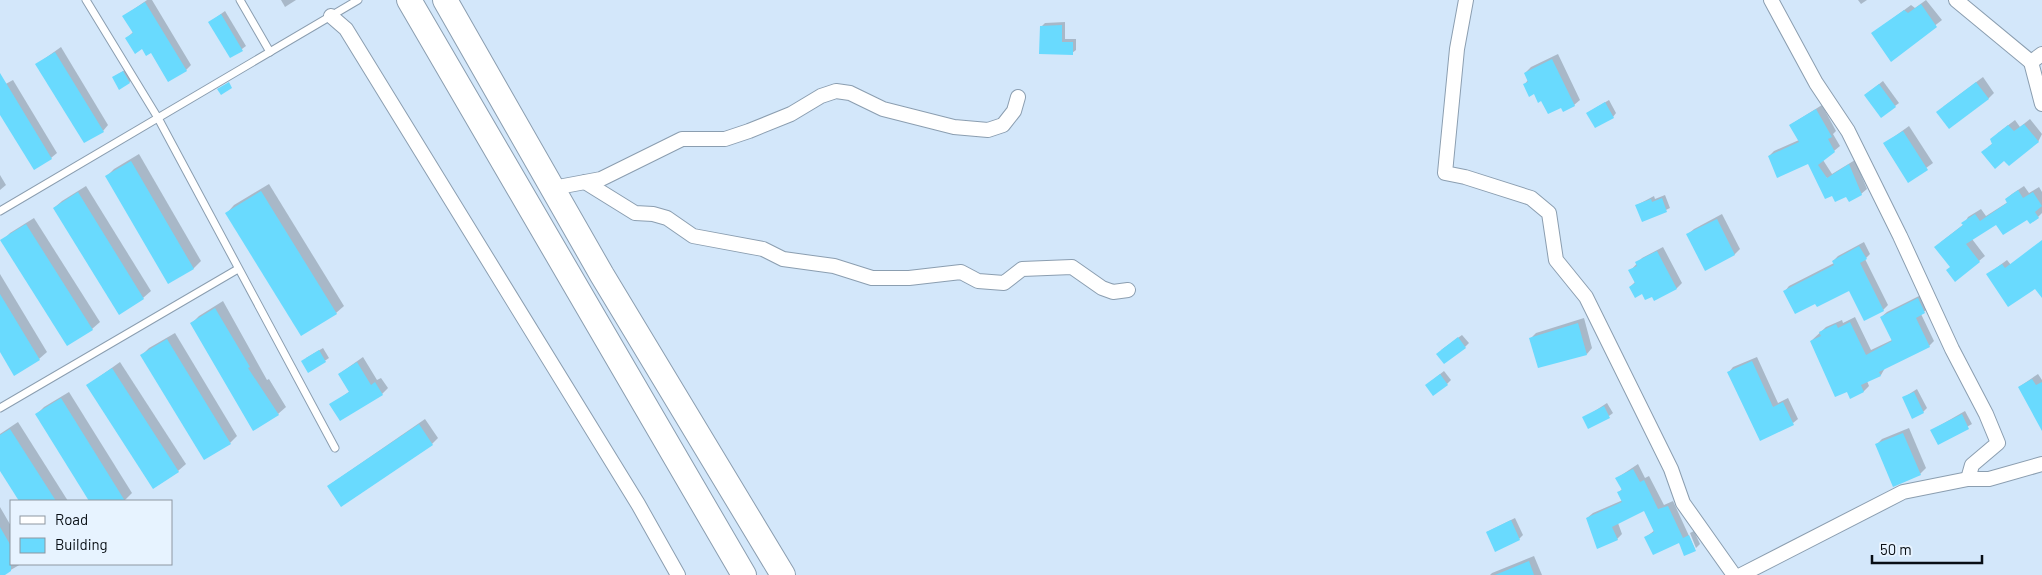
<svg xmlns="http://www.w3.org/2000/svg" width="2042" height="575" font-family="Barlow,sans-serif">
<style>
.shadow{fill:#0003}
.building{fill:#69dafe}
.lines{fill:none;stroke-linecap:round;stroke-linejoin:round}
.service-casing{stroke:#8b9eb0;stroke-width:9}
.minor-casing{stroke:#8b9eb0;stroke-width:16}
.trunk-casing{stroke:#8b9eb0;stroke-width:26}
.service{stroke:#fff;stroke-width:7}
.minor{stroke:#fff;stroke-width:14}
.trunk{stroke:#fff;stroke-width:24}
</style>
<rect width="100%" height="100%" fill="#d3e7fa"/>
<!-- shadow -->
<g class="shadow">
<polygon points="147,0 152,0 191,65 186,70 127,38 133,32 124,16"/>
<polygon points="281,0 296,0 285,7"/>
<polygon points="1858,0 1867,0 1861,4"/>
<polygon points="1926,0 1942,20 1891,60 1873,33 1911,5 1915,8"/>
<polygon points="225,11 246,46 231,57 210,22"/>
<polygon points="1065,22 1065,39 1076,39 1076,50 1072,53 1041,27 1045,23"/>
<polygon points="61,47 108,125 103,131 37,64"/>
<polygon points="1558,54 1580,100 1574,105 1562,106 1542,100 1524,85 1528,80 1525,73 1531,67"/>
<polygon points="125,70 131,81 120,88 115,76"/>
<polygon points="1983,77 1994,93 1988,99 1943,107"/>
<polygon points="13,80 57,153 51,158 0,112 0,87"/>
<polygon points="1883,81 1899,103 1895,106 1865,95"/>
<polygon points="1609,100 1616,113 1613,117 1587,113"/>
<polygon points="1822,105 1836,131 1833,134 1840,146 1823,160 1832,174 1855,160 1867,189 1861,194 1847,195 1808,162 1769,156 1774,151 1799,140 1790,125"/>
<polygon points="2030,119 2042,134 2038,142 1988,147 1993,143 1998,133 2015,120 2020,127"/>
<polygon points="1909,126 1933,163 1908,181 1884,144"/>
<polygon points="139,154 201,261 194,268 169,282 107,176 114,169"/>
<polygon points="0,175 6,185 0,190"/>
<polygon points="269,184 344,306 336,313 227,213 234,205"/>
<polygon points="86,186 151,291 143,298 54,208 62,201"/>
<polygon points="2024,186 2029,193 2039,187 2042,192 2042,213 2038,217 1997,223 1972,239 1985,256 1979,261 1951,266 1941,242 1964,224 1968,217 1981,209 1986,216 2008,202 2006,199 2012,194"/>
<polygon points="1665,195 1670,208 1643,221 1637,205 1654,196 1655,199"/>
<polygon points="1722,214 1740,249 1735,254 1706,269 1688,234 1694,229"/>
<polygon points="34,218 100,322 92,329 2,241 10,233"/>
<polygon points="2042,241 2042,289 1988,274 2007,260 2011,265"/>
<polygon points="1864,242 1870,254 1865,259 1888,305 1883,310 1850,289 1815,302 1785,291 1789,286 1834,263 1833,261 1838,256"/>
<polygon points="1663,247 1682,283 1677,288 1652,295 1630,287 1635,282 1630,271 1642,258"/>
<polygon points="0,274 47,352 39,359 0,349"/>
<polygon points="1923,294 1930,307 1921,314 1934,341 1929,346 1885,368 1881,375 1867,381 1869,386 1864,391 1851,397 1811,341 1826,327 1842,320 1843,323 1855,317 1871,350 1892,340 1881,317 1887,312"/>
<polygon points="223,301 267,380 269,379 286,407 278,414 191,324 199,316"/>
<polygon points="1584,318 1592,348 1587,354 1531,338 1536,333"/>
<polygon points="175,333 237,436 230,443 142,355 149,348"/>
<polygon points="1462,335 1469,343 1465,347 1441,350"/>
<polygon points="323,348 329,358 308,372 306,358"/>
<polygon points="363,357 377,380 381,378 388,388 382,394 331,405 350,391 339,374"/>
<polygon points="1757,357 1778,403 1788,398 1798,419 1793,423 1729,372 1733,367"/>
<polygon points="120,362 186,464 178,471 88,385"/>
<polygon points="1444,371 1451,380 1447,384 1430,382"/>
<polygon points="2038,374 2042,380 2042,419 2019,387"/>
<polygon points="1917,389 1927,408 1923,412 1903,398"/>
<polygon points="69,392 132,493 124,501 91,501 37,414 44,407"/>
<polygon points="1607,403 1613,413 1609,416 1584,418"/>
<polygon points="1965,411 1972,424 1939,443 1932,430"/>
<polygon points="425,419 438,438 432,444 328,486"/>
<polygon points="18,422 68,501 21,501 0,469 0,434"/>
<polygon points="1909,428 1926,468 1920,474 1876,445 1882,439"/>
<polygon points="1638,464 1645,478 1649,476 1664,505 1673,501 1695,549 1685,554 1679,542 1646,537 1655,530 1644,509 1618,523 1622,534 1617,539 1587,518 1593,513 1623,500 1619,492 1622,489 1617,478"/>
<polygon points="0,507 11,526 11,564 21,564 2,575 0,575"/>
<polygon points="1515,518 1523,535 1519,539 1487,532"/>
<polygon points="1694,531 1700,544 1696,548 1690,533"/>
<polygon points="1534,556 1542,575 1490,575 1492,573"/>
</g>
<!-- building -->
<g class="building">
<polygon points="145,2 187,71 168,82 151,53 146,56 142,49 135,54 125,38 133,33 122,16"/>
<polygon points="1921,4 1937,27 1891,62 1871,33 1904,10 1908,13"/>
<polygon points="221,14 243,51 230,58 208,22"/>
<polygon points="1062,25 1062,42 1073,42 1073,55 1039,54 1040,26"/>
<polygon points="55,52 104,132 84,143 35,64"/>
<polygon points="1552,59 1575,106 1563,112 1561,108 1548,114 1541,101 1538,103 1534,94 1529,97 1523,84 1528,82 1524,73"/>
<polygon points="123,71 130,83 119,90 112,77"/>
<polygon points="0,73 52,159 34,170 0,115"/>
<polygon points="229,82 232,88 221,95 217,89"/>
<polygon points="1976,82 1989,99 1949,129 1936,112"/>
<polygon points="1879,84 1896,107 1881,118 1864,95"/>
<polygon points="1605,102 1614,118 1595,128 1586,113"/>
<polygon points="1816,109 1832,137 1828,139 1835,152 1818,165 1827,178 1849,164 1862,195 1849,202 1846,197 1835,202 1832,196 1825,199 1808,164 1777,178 1768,156 1799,142 1789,125"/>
<polygon points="2024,124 2039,142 2009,166 2004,161 1995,169 1981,152 1992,144 1990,139 2008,125 2014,131"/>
<polygon points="1903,131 1928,170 1908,183 1883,143"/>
<polygon points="131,161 194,269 168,284 105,176"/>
<polygon points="2018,190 2023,198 2033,192 2042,206 2035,212 2039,218 2030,224 2027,220 2003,235 1996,225 1966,244 1980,262 1955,282 1946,270 1950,267 1934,247 1963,225 1961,223 1975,214 1980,221 2007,203 2005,199"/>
<polygon points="261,191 337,314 301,336 225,213"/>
<polygon points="78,192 144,299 119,315 53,208"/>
<polygon points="1662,198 1667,212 1642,222 1635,205 1651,199 1652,202"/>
<polygon points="1717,219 1735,255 1705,271 1686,234"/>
<polygon points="26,224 93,330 67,346 0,240"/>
<polygon points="2042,240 2042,298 2035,289 2008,307 1986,274 2002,264 2005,268"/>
<polygon points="1859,246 1867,259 1860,263 1884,311 1864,321 1849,291 1817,307 1815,304 1795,314 1783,291 1834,265 1832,261"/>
<polygon points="1657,251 1677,289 1654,301 1652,297 1645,300 1642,294 1635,298 1629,287 1635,283 1628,270 1637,266 1635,262"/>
<polygon points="0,294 40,360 14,376 0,352"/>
<polygon points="1918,298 1925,313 1916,318 1930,347 1879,372 1881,376 1861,385 1864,392 1850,399 1847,392 1835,397 1810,341 1821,336 1819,332 1836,324 1838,328 1850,322 1866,355 1892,341 1880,317"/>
<polygon points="215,308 250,367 248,368 279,415 253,431 190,323"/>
<polygon points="1578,323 1587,355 1538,368 1529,338"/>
<polygon points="1458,337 1466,348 1444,364 1436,354"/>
<polygon points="167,339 231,444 204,460 140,355"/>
<polygon points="319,350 326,362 308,373 301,361"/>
<polygon points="1752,361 1773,407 1783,402 1794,425 1760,441 1727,372"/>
<polygon points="357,362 371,385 375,382 383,395 340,421 329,404 349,392 338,374"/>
<polygon points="112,368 179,472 153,489 86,385"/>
<polygon points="1440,374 1448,385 1433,396 1425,385"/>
<polygon points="2032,379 2036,385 2042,382 2042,431 2018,387"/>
<polygon points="1914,392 1924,413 1912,419 1902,397"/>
<polygon points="61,398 125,501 89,501 35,414"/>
<polygon points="1604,406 1610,418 1588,429 1582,417"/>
<polygon points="1962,414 1969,429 1938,445 1930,430"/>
<polygon points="419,424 433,445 341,507 327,486"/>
<polygon points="10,429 56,501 19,501 0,471 0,435"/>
<polygon points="1903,433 1921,475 1893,487 1875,444"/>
<polygon points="1633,469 1640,482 1644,480 1658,509 1668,506 1683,538 1689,535 1696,551 1684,556 1679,543 1653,555 1644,537 1654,532 1644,511 1612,527 1618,540 1597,549 1586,518 1622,502 1617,492 1622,490 1615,478"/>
<polygon points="1511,520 1520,540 1495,552 1486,532"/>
<polygon points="0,527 11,546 11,571 5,575 0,575"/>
<polygon points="1529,561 1534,575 1495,575"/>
</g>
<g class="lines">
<defs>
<g id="service">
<polyline points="86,0 158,118 335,448"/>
<polyline points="240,0 270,52"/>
<polyline points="0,211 358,0"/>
<polyline points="0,408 238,269"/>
</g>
<g id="minor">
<polyline points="1466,0 1457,49 1445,173 1465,177 1531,198 1549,213 1556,260 1586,297 1671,469 1683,503 1734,575"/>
<polyline points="1771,0 1816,83 1848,131 1900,236 1952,349 1986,414 1998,443 1972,465 1968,479"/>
<polyline points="1956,0 2031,62 2042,54"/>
<polyline points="331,16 346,29 638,504 678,575"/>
<polyline points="2031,62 2042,104"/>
<polyline points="585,182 635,213 653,214 667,218 693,236 763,249 783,259 834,266 872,278 909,278 961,272 978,281 1004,283 1022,269 1072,267 1102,288 1113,292 1128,290"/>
<polyline points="553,188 601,179 682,139 725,139 749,131 791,114 821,96 836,91 850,93 883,109 954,127 988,130 1003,125 1014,111 1018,97"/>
<polyline points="1741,575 1903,492 1968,479 1989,479 2042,464"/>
</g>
<g id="trunk">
<polyline points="409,0 744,575"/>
<polyline points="445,0 602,275 783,575"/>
</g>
</defs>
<!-- service casing -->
<use href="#service" class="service-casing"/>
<!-- minor casing -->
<use href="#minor" class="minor-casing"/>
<!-- trunk casing -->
<use href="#trunk" class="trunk-casing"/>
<!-- service -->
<use href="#service" class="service"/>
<!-- minor -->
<use href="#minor" class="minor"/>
<!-- trunk -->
<use href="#trunk" class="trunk"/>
</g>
<!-- legend -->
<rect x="10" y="500" width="162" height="65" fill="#e7f3ff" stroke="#8e97a1"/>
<rect x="20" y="516" width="25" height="8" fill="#ffffff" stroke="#8e97a1"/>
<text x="55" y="525" font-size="15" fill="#080e14">Road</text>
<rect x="20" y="538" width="25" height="15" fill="#69dafe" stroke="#8e97a1"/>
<text x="55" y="550" font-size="15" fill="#080e14">Building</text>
<!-- scale -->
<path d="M1872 555v8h110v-8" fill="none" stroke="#080e14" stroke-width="2.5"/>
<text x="1880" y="555" font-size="15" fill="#080e14" stroke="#e7f3ff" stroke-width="4" paint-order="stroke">50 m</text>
</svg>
